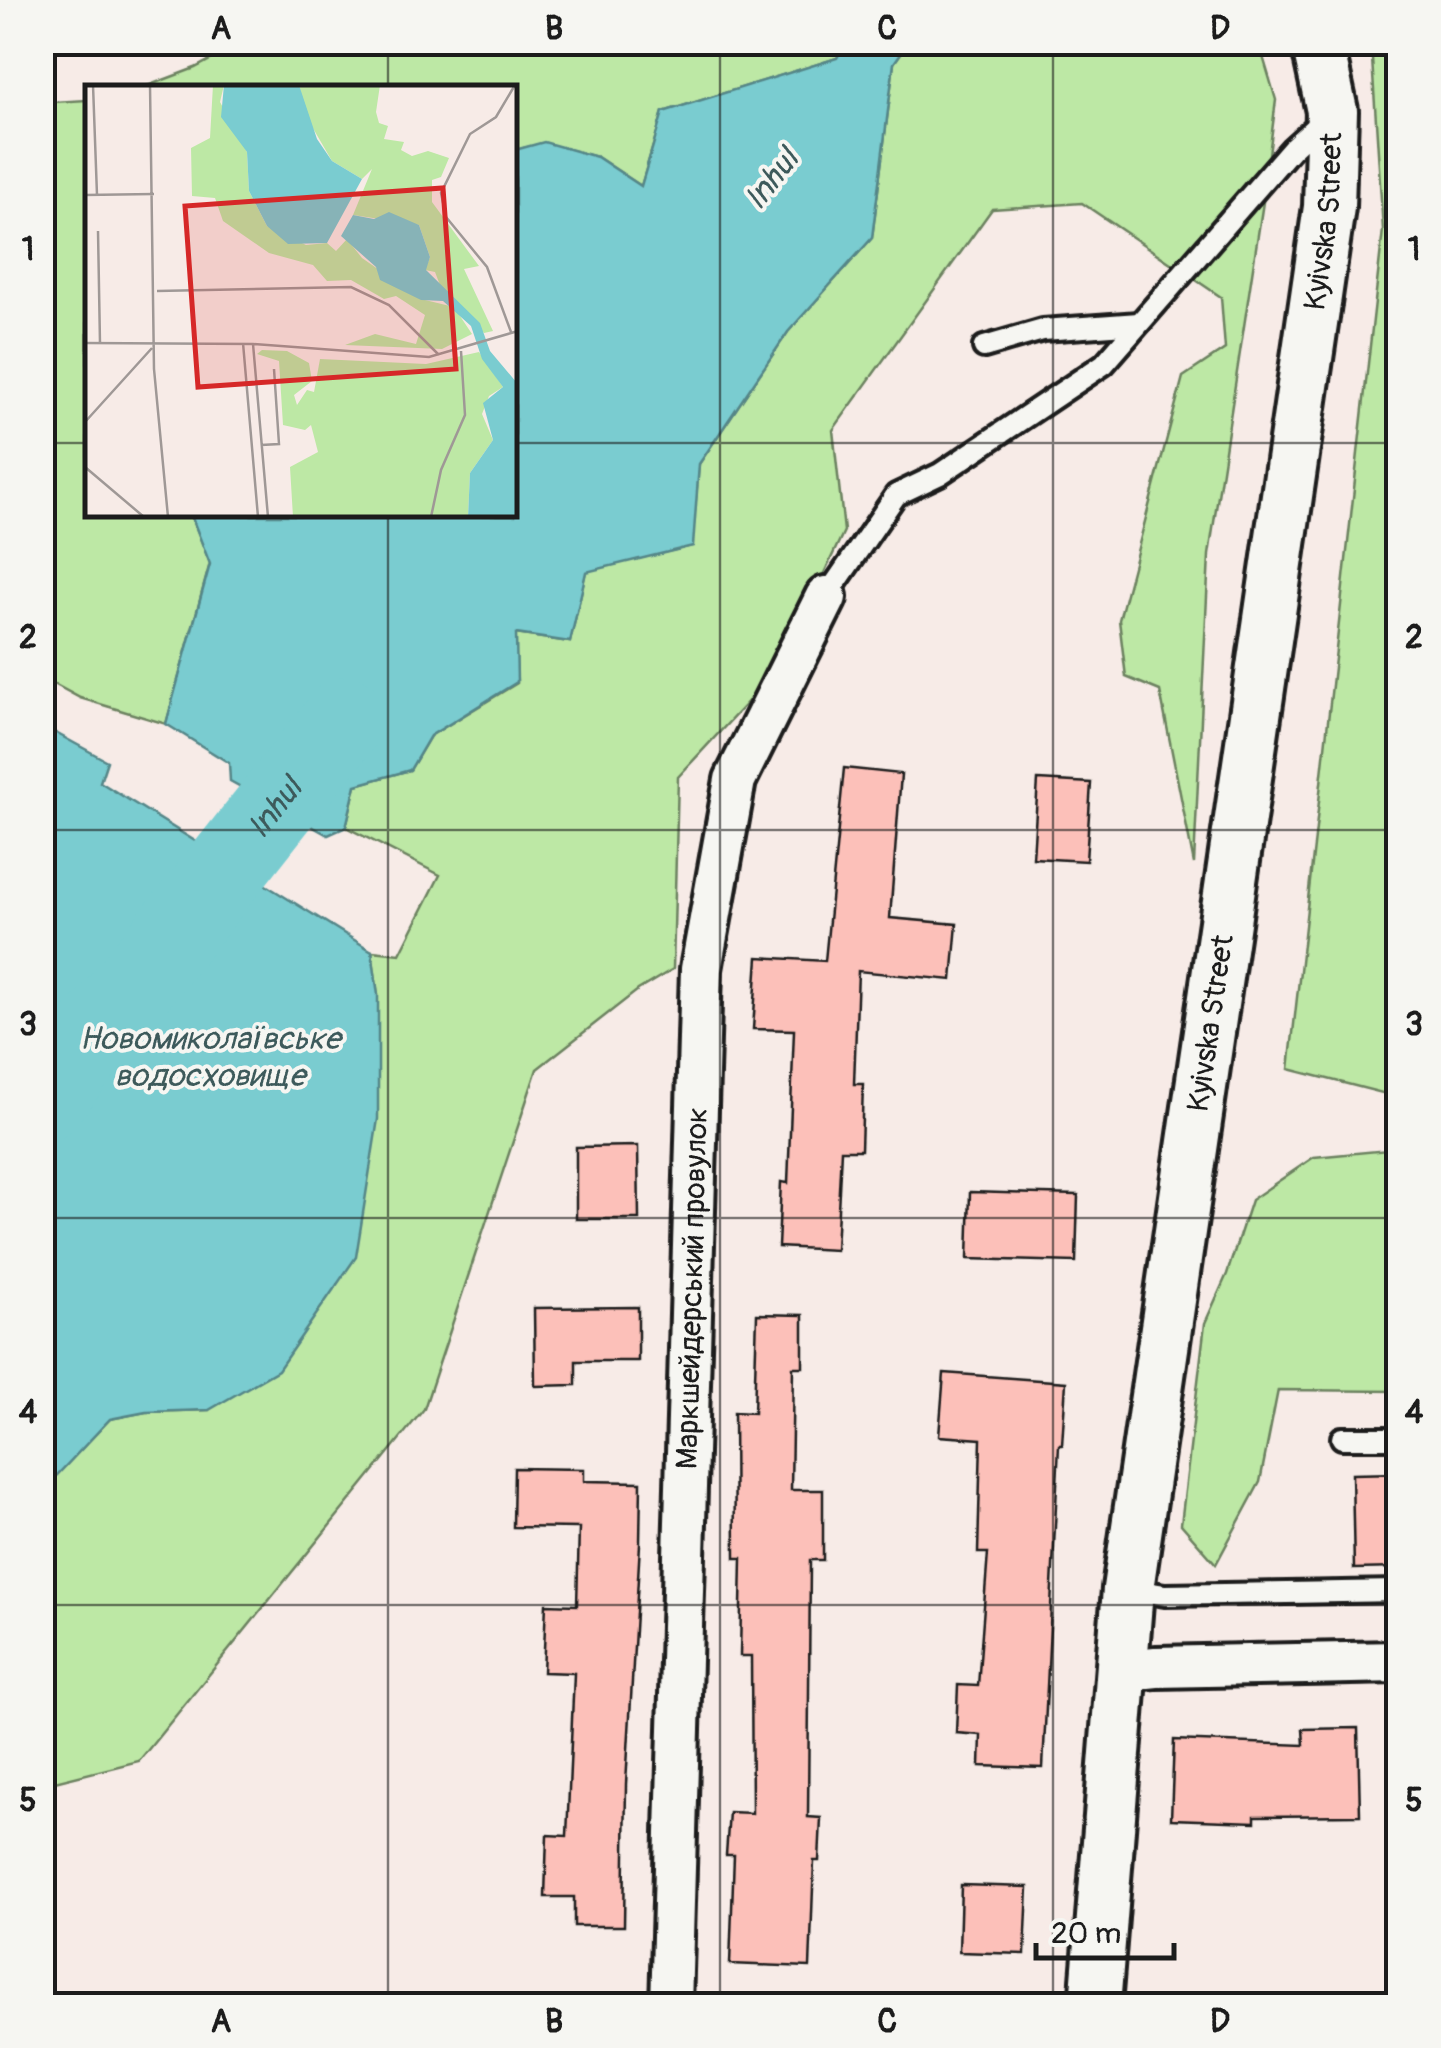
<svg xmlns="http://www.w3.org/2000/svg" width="1441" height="2048" font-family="Pangolin,sans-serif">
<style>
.green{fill:#bde8a5;stroke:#6c8260;stroke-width:2.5}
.water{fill:#7accd0;stroke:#548688;stroke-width:2.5}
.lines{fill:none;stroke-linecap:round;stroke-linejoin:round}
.river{stroke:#7accd0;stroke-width:82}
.building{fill:#fcc0b9;stroke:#1c1c1c;stroke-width:2.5}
.service-casing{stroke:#1c1c1c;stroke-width:28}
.minor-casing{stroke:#1c1c1c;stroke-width:48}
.tertiary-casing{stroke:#1c1c1c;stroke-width:58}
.service{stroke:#f6f6f2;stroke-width:20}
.minor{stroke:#f6f6f2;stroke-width:40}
.tertiary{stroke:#f6f6f2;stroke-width:50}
.grid{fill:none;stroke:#1c1c1c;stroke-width:2.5;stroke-opacity:0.55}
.labels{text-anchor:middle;stroke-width:8;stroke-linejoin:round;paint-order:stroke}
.street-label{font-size:30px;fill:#1c1c1c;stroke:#f6f6f2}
.water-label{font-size:32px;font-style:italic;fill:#3d5a5b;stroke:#f6f6f2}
.inset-road{fill:none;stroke:#9f9896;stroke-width:2.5}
.view{fill:#d62828;fill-opacity:0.15;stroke:#d62828;stroke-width:5}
.inset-edge{fill:none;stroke:#1c1c1c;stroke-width:5}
.neatline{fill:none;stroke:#1c1c1c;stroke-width:4}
.grid-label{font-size:32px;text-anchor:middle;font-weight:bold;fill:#1c1c1c}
</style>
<rect width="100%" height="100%" fill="#f7ebe7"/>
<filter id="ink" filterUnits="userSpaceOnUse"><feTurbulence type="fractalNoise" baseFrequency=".01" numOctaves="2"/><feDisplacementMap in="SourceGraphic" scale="20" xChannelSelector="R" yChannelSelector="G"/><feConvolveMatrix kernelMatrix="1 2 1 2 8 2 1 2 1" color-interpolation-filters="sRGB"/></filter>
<g filter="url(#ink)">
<!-- green -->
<g class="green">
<polygon points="242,43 846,43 837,58 663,112 641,186 597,157 544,143 515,150 515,88 142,88 195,68"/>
<polygon points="908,43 1259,43 1276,100 1263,202 1209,555 1194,864 1160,691 1126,677 1119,620 1183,377 1225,349 1221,297 1082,203 992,209 833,430 844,531 779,668 678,777 673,969 638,990 537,1069 424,1409 139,1761 43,1785 42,1490 110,1419 146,1412 209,1410 378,995 372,951 400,954 440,875 346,827 356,785 410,770 430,736 517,683 515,634 570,642 586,571 692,546 699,464 788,332 872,238 894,63"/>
<polygon points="1371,43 1398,43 1398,1092 1390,1095 1289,1069 1383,230"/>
<polygon points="42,97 53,102 87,100 88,515 191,515 210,563 166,724 80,698 43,678"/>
<polygon points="1398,1149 1398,1391 1278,1390 1260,1482 1216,1564 1181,1524 1205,1323 1227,1274 1251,1200 1314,1157"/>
</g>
<!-- water -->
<g class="water">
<polygon points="846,42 908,43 894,63 872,238 788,332 699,464 693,546 586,572 570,642 516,634 517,682 430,736 410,770 356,785 346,827 328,835 230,781 229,763 166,724 210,564 191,515 515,515 515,150 544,142 597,157 641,186 663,112 837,58"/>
<polygon points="43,726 107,761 100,782 372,951 378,995 378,1119 356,1257 278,1370 209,1410 146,1412 110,1419 43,1490"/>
</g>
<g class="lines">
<!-- river -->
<path class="river" id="s1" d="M42,1102L346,717"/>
</g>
<!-- building -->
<g class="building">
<polygon points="844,768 901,774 890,918 957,924 952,980 858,971 854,1084 863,1084 861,1150 841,1150 836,1250 778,1247 781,1182 788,1183 794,1030 753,1029 758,957 825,961"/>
<polygon points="1038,780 1091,783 1086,861 1033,858"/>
<polygon points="638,1146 639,1219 576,1219 576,1147"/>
<polygon points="970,1192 1078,1195 1076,1262 968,1259"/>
<polygon points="638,1307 638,1361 576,1361 576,1385 535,1386 534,1308"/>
<polygon points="757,1314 803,1315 803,1367 793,1367 791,1490 823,1490 823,1560 810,1560 808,1817 821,1818 819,1861 814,1861 810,1967 730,1964 734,1855 726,1855 729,1812 752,1813 751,1656 740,1656 742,1558 735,1558 734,1412 754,1413"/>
<polygon points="944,1373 1066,1382 1062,1445 1059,1445 1043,1768 980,1766 981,1735 956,1733 958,1685 978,1686 988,1553 978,1553 981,1439 939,1436"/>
<polygon points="514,1468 584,1469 584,1481 641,1482 640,1544 626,1784 624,1926 574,1926 574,1897 545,1897 547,1835 567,1836 574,1673 543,1672 546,1604 577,1605 579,1528 513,1527"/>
<polygon points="1398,1473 1398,1568 1354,1569 1352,1474"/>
<polygon points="1358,1728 1360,1815 1255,1816 1255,1822 1171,1819 1174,1740 1304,1745 1303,1729"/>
<polygon points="961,1885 1028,1887 1025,1954 959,1952"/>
</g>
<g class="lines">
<defs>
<g id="service">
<polyline points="984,347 1043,330 1139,323"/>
<polyline points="826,597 896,495 940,474 1104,364 1292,148 1326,117"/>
<polyline points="1342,1438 1398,1438"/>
<polyline points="1128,1589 1165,1595 1398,1591"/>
</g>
<g id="minor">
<polyline points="1119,1671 1156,1667 1398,1662"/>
<path id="s2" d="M671,2006L701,969L735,780L826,597"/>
</g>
<g id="tertiary">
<path id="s3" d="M1095,2006L1128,1589L1329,207L1332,111L1317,42"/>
</g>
</defs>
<!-- service casing -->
<use href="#service" class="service-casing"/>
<!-- minor casing -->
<use href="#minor" class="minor-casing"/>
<!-- tertiary casing -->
<use href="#tertiary" class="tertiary-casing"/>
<!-- service -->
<use href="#service" class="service"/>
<!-- minor -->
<use href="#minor" class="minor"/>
<!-- tertiary -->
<use href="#tertiary" class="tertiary"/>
</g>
</g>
<!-- grid -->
<path class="grid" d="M388,42V88M720,42V2006M1053,42V2006M42,443H88M515,443H1398M388,515V2006M42,830H1398M42,1218H1398M42,1605H1398"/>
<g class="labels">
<!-- street labels -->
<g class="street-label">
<text dy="10" stroke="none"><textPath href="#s3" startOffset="1800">Kyivska Street</textPath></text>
<text dy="10" stroke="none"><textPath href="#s3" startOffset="990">Kyivska Street</textPath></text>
<text dy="10" stroke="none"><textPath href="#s2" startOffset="718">Маркшейдерський провулок</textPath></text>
</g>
<!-- water labels -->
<g class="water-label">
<text transform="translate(771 179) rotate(-52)" y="11">Inhul</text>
<text dy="11" stroke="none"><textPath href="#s1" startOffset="375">Inhul</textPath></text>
<text x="210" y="1049">Новомиколаївське<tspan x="210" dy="37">водосховище</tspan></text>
</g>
</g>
<!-- overview -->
<g transform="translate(85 85)">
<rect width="432" height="432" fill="#f7ebe7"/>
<path d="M128,0H139L135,17L162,67L164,106L182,141L221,160L242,158L251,166L262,154L277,173L336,214L369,222L387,249L357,264L260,260L290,249L331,259L340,230L311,211L299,214L266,195L242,196L228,180L184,168L138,136L130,113L107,111L106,63L125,53ZM214,0H295L291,27L294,38L303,41L299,54L319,57L316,65L327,71L343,66L364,73L356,92L347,95V117L394,181L379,184L408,246L399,248L358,208L350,187L340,185L345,172L334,140L268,130L287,84L277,94L247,76L222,33ZM177,265L202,266L224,278L227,296L209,310L212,320L222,305L229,307L235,274L341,279L394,267L418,302L404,311L397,329L408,355L385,388L383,432H208L205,382L233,367L226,340L220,345L198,340L194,276L172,269Z" fill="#bde8a5"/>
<path d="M139,0H214L232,54L247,76L277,94L242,158L203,159L182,141L164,106L162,67L136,32ZM304,127L334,140L345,172L341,185L395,238L405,266L432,298V432H383L385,388L408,355L398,318L418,302L397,274L386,241L358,216L336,215L295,195L291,182L256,151L268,130L289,134Z" fill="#7accd0"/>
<path class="inset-road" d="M8,0L12,110M65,0L69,284L83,432M0,110L69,109M13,146L15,258M72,206L266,202L304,220L354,270M426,247L402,182L361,132L356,108L385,49L411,32L430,0M0,258L168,259L344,272L433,246M158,258L173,432M168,259L183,432M0,337L67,263M176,360L194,359L189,284M0,382L59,432M346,432L356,385L380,330L376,266"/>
<path class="view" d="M358,103L371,284L113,302L100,121Z"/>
<rect width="432" height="432" class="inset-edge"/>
</g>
<!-- margin -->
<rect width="1441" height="2048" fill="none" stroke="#f6f6f2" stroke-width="110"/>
<!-- scale -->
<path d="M1036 1943v15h138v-15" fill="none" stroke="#1c1c1c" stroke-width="5"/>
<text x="1051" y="1943" font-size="30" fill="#1c1c1c" stroke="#f6f6f2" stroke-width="8" paint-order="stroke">20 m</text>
<rect x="55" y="55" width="1331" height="1938" class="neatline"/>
<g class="grid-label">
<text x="221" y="39">A</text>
<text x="554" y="39">B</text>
<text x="887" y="39">C</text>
<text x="1220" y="39">D</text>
<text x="28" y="260">1</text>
<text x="1414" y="260">1</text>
<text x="28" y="648">2</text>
<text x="1414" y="648">2</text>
<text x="28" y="1035">3</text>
<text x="1414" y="1035">3</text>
<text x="28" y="1423">4</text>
<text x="1414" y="1423">4</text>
<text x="28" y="1811">5</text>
<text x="1414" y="1811">5</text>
<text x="221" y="2032">A</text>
<text x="554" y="2032">B</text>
<text x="887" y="2032">C</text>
<text x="1220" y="2032">D</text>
</g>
</svg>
